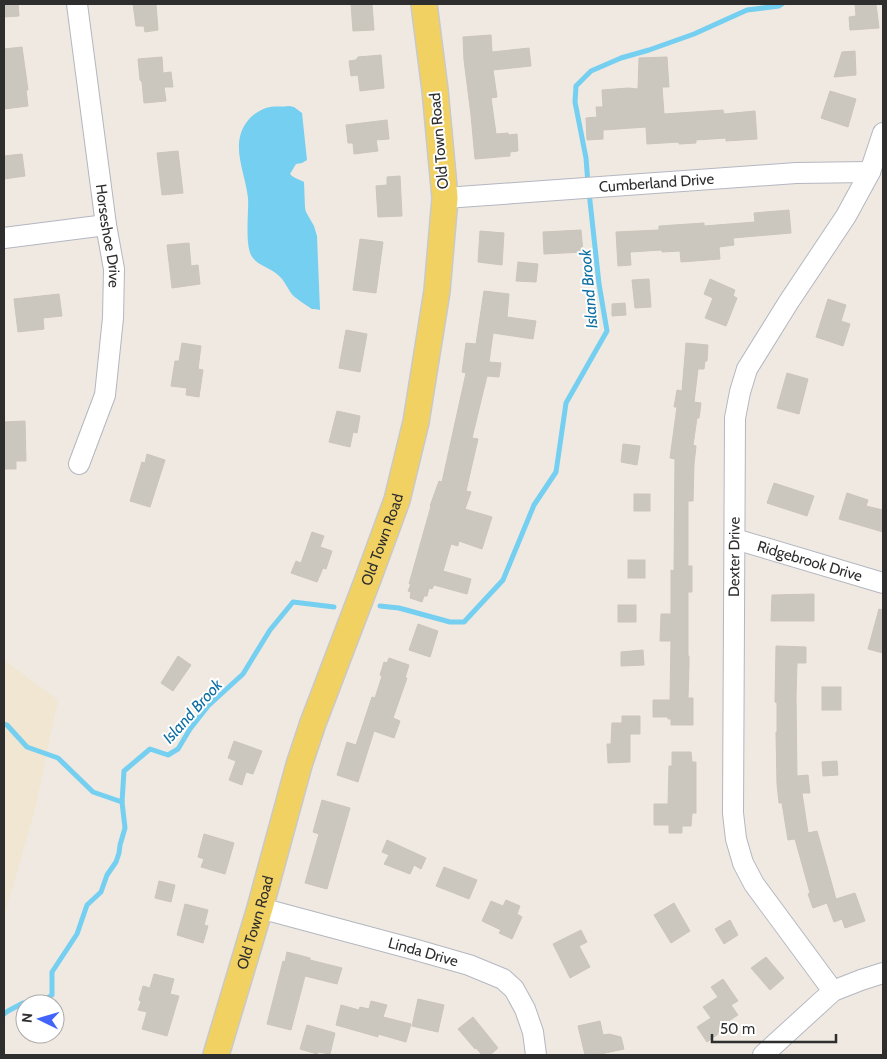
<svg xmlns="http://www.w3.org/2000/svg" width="887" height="1059" font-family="Cabin,sans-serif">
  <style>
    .education { fill: #f0e6d1 }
    .water { fill: #75cff0 }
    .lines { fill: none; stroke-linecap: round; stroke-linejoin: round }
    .stream { stroke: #75cff0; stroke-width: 5 }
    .building { fill: #cbc7bf; stroke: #cbc5ba }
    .minor-casing { stroke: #b4b7c1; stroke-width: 22 }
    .major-casing { stroke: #c9c9c9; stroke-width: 28 }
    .minor { stroke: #fff; stroke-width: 20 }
    .major { stroke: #f2d163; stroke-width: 25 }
    .labels { text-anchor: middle; stroke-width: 4; stroke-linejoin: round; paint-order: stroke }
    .street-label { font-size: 15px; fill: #2e2e2e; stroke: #fff }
    .water-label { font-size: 16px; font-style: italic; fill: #0d6fa3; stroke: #fff }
  </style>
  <rect width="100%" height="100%" fill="#efe9e1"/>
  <!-- education -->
  <polygon class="education" points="4,660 58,700 35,809 4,917"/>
  <!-- water -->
  <path class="water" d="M289,106L294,107L302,113L307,160L302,163L296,164L290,174C295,179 299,179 304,182L305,208L306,212L314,226L317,236L320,310C317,309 315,309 312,309C309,307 293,297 291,293C287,287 284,280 278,275C271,268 259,266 253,258C244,248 249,212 248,198C245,170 228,142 250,118C255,113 263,108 270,107C276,106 283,107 289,106Z"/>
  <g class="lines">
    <!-- stream -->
    <g class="stream">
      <polyline points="588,184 586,158 575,102 576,86 591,71 621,58 649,50 694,34 747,10 779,6 782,4"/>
      <polyline points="380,606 399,608 450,622 464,622 503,580 534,505 556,472 566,403 607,331 599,284 589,192"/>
      <polyline points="4,724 7,725 27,747 58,758 93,792 122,802"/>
      <polyline points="4,1014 8,1011 23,1003 40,1003 52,995 52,972 77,934 87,905 101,892 107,875 116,862 119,853 120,845 125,828 122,802 124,771 150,749 168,755 178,749 190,729 208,706 243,674 270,630 293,602 334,607"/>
    </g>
  </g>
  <!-- building -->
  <g class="building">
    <polygon points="4,4 18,4 19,16 4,17"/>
    <polygon points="133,4 156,4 158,30 145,32 144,26 136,26"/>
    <polygon points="351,4 372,4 374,30 353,31"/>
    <polygon points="855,4 876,4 879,28 850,30 849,17 856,16"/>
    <polygon points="491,35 492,52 529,48 531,66 493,70 497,97 491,98 496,134 508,133 509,135 517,134 518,151 510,152 510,156 475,159 471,115 464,60 463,37"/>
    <polygon points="22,47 28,90 26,90 28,106 4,109 4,49"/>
    <polygon points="855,51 856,75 834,77 842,52"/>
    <polygon points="381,55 384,88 360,91 358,75 351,76 349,61 356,60 358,57"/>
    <polygon points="162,57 163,73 171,72 173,87 164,87 166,101 144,103 142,82 140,80 138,59"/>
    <polygon points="667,57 669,87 662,87 664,114 723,110 724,114 755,111 757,139 726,141 726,138 696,140 696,143 679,144 679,142 647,144 646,127 603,130 603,139 587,140 586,118 597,117 596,107 603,107 602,90 628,88 638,89 639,58"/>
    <polygon points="830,91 856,99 848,127 821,118"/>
    <polygon points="387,120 389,139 376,140 378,151 354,154 353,143 348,143 346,125"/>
    <polygon points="178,151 183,193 162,195 157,153"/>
    <polygon points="22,154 25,176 4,179 4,156"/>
    <polygon points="400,176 402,216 378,217 376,186 387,185 387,177"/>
    <polygon points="789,210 791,233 733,238 734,245 719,247 720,259 681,262 680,251 662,252 662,250 630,252 631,265 618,266 616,232 659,230 659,226 704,223 704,226 755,222 754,213"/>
    <polygon points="581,230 583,252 544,254 543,232"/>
    <polygon points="480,231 504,233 502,265 478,262"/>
    <polygon points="360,239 383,242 376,293 353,290"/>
    <polygon points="189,243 191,266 198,265 200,284 172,288 167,245"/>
    <polygon points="518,262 538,264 536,282 516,281"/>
    <polygon points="649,279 651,307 635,308 632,280"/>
    <polygon points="710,279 735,290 733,296 737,298 726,326 705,318 713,298 704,294"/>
    <polygon points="484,291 509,294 507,317 536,321 533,339 493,333 489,362 501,363 499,377 487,376 472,438 478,439 466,491 471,492 465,509 492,517 482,549 459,541 458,546 451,544 443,571 471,579 467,594 434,585 432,589 429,588 427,596 424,596 422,602 410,598 411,592 408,591 411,584 409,584 431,506 430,506 439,481 442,482 466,373 462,372 466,343 476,344"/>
    <polygon points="59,294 62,316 43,318 44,329 18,332 14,299"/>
    <polygon points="828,299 846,305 841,321 850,324 843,346 816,337"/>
    <polygon points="625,303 626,315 612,316 612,304"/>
    <polygon points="346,330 367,334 360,372 339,368"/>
    <polygon points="182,343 201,346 198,369 203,370 199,397 186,395 187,388 171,386 175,361 179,361"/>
    <polygon points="686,343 708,345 707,361 705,361 704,369 698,369 694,402 701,403 699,418 697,418 693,445 696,446 694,464 693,501 688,501 688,566 692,566 692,592 688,592 688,656 689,656 689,665 688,698 693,698 693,725 671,725 671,719 668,719 668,717 653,717 653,700 670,700 671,641 660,641 661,614 671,614 671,570 674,571 675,459 670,458 677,407 674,407 677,390 682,391"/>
    <polygon points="787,373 808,379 799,414 777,408"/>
    <polygon points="337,411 360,416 357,433 353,432 350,447 329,442"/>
    <polygon points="25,421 26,461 16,461 16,469 4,469 4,422"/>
    <polygon points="623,444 640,446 637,465 621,462"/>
    <polygon points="147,454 165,460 150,507 130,501 142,462 145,463"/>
    <polygon points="774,483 814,496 807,516 767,503"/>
    <polygon points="847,493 868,500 866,506 883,510 883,532 839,519"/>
    <rect x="634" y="494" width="16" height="17"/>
    <polygon points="312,532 324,536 320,547 332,551 326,569 323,568 317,582 291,573 296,561 301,563"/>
    <rect x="628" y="560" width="17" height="18"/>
    <polygon points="814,594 814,621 771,621 772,595"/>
    <rect x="618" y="605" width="18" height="17"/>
    <polygon points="879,609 883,610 883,653 868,649"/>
    <polygon points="418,624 438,631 430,657 409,650"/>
    <polygon points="776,646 806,647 806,663 797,663 796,696 797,776 808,775 810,793 802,793 808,833 817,831 836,899 855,893 865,921 845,928 842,919 834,922 827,903 813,908 808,894 810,893 795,839 788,840 782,803 779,803 777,784 776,732 777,732 777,703 775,702"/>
    <polygon points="643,650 644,665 621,666 621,652"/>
    <polygon points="178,656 191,665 173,691 161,683"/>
    <polygon points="389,658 409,665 405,678 407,678 393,718 400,721 394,738 374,731 358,782 337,775 347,742 356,745 372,697 375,698 382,676 380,675 384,662 387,663"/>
    <rect x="822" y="687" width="19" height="23"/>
    <polygon points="622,716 640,716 640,734 630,734 630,762 608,763 607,744 611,744 612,723 622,723"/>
    <polygon points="234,741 262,751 253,774 246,772 242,785 229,780 236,761 228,758"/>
    <polygon points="672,752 691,752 692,762 696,762 696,813 692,813 691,826 682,826 682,833 669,833 669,825 654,825 654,804 668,804 669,766 672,766"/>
    <polygon points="837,761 838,775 823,776 822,762"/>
    <polygon points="322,800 350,808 327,889 305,883 319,834 313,832"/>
    <polygon points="204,834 234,843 225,874 201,867 204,859 198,857"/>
    <polygon points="387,840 426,858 421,869 414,865 410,874 384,864 389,855 382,852"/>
    <polygon points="444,867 477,880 469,899 436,886"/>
    <polygon points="159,881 175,885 171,902 155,898"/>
    <polygon points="506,900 520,906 517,914 522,917 512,939 499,933 501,930 482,921 491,901 503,906"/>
    <polygon points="674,903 690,931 671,943 654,915"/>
    <polygon points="185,904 208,910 204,925 208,926 203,943 177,935"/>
    <polygon points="730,920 738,935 724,944 715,929"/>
    <polygon points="581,930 587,942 579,946 590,967 570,978 553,944"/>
    <polygon points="287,952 310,958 310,960 342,968 337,984 305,976 291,1030 267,1024 283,961 285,962"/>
    <polygon points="766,957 784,978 770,990 751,968"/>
    <polygon points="154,974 174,979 170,994 179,996 167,1036 142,1029 147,1012 138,1010 141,1002 139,1000 143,986 150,988"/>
    <polygon points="723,979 738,1001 731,1005 738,1015 718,1028 721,1032 707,1042 697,1027 711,1018 703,1007 718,997 711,987"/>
    <polygon points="418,999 444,1005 438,1032 412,1026"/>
    <polygon points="371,1001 387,1005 383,1017 411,1024 406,1042 378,1034 378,1037 336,1025 341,1005 359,1010 360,1007 369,1009"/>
    <polygon points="473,1017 498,1048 490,1055 482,1055 476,1048 475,1049 458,1029"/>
    <polygon points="600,1021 603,1035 609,1034 621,1037 624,1049 596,1055 585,1055 578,1026"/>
    <polygon points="307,1025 335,1033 330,1054 318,1052 317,1054 300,1049"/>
  </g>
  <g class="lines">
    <!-- minor casing -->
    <g class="minor-casing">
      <g id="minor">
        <path id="s1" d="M77,4L106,225L114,269L113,318L105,395L79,464"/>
        <path id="s2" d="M445,198L796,173L870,172"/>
        <polyline points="4,238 106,225"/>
        <path id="s3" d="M735,539L883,583"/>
        <path id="s4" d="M260,908L413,949L469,965L503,979L514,989L525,1009L533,1032L536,1055"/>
        <path id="s5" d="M833,991L754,884L743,863L736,839L733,813L735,418L740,392L747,369L788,303L846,216L870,172L883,133"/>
        <polyline points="763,1055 833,991 861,980 883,973"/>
      </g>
    </g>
    <!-- major casing -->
    <g class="major-casing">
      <g id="major">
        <path id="s6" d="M216,1055L260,908L299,765L313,723L368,579L397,500L416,422L437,291L445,198L435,90L424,4"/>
      </g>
    </g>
    <!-- minor -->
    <use href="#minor" class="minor"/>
    <!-- major -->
    <use href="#major" class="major"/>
  </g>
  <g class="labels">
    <!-- street labels -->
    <g class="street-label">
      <text transform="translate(439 141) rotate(-95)" y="5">Old Town Road</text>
      <text dy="5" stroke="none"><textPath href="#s2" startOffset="212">Cumberland Drive</textPath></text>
      <text dy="5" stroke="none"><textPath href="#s1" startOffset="234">Horseshoe Drive</textPath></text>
      <text dy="5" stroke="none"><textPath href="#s6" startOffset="542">Old Town Road</textPath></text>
      <text dy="5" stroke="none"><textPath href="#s5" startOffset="464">Dexter Drive</textPath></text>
      <text dy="5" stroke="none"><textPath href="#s3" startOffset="78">Ridgebrook Drive</textPath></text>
      <text dy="5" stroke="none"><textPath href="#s6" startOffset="138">Old Town Road</textPath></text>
      <text dy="5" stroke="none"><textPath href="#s4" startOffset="169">Linda Drive</textPath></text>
    </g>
    <!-- water labels -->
    <g class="water-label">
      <text transform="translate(588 289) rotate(-95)" y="6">Island Brook</text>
      <text transform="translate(192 711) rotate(-48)" y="6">Island Brook</text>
    </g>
  </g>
  <!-- border -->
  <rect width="887" height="1059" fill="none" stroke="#2e2e2e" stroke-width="10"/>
  <!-- north arrow -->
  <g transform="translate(40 1019) rotate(275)"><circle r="24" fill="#ffffff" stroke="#ababab"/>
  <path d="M0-4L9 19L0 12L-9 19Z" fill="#4264fb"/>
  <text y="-8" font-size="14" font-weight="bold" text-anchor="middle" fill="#2e2e2e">N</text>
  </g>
  <!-- scale -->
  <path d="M712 1034v8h124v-8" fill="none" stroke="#2e2e2e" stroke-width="2.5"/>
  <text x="720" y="1034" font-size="15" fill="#2e2e2e" stroke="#ffffff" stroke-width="4" paint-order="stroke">50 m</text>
</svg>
